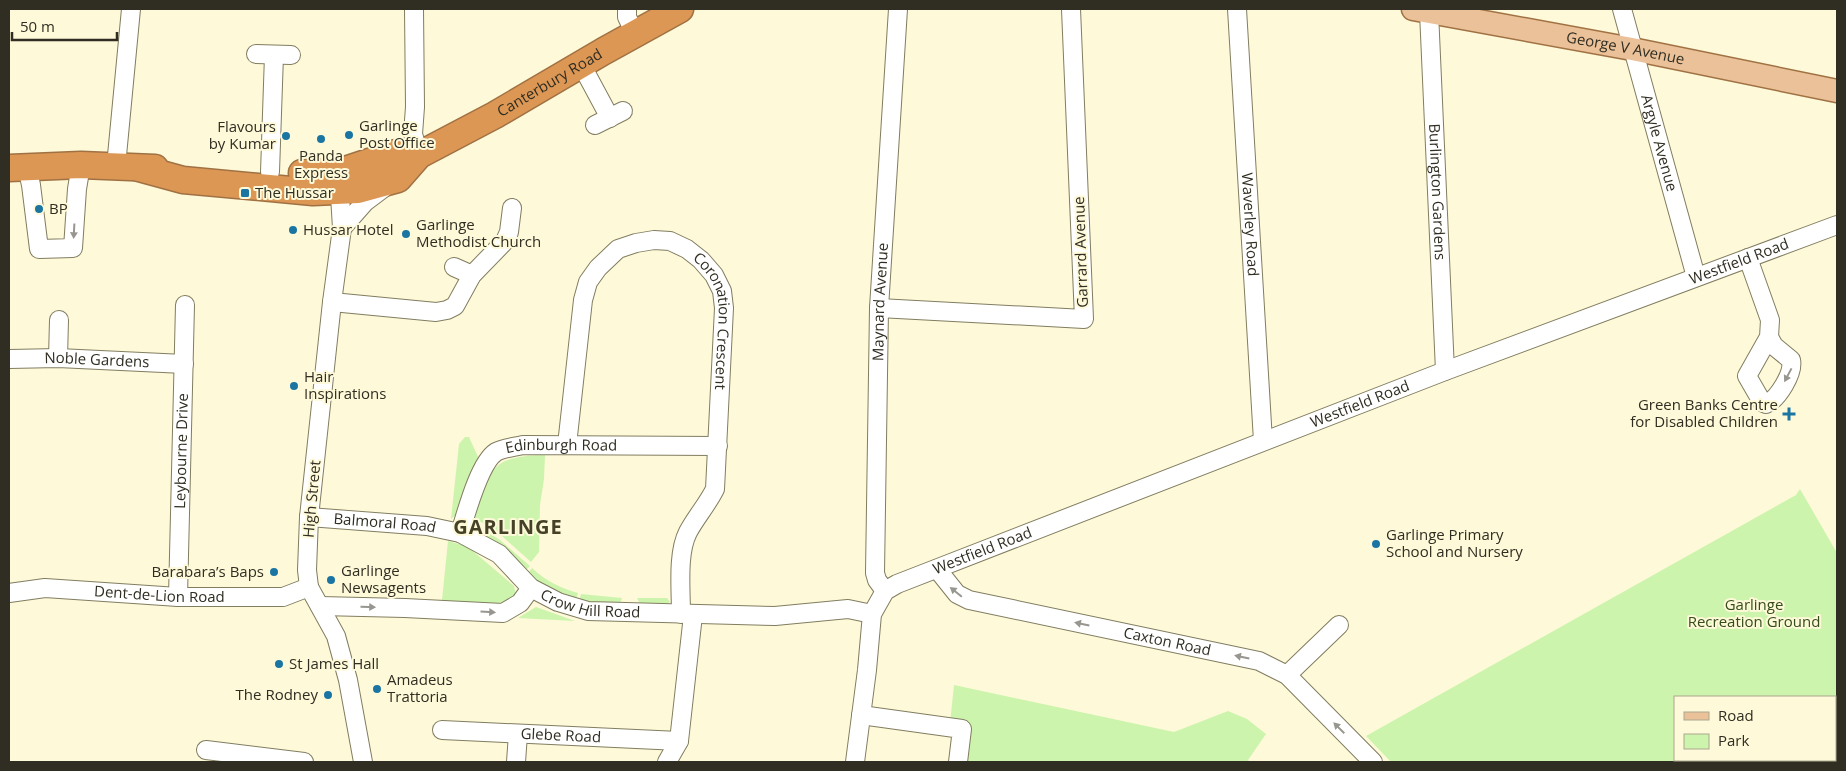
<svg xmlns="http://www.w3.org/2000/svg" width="1846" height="771" font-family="'Open Sans',sans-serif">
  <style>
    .green { fill: #cdf4ac; fill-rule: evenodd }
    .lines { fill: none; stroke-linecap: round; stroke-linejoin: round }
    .minor-casing { stroke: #817d60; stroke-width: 20 }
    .major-casing { stroke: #a07243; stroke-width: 25 }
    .highway-casing { stroke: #a07243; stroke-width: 29 }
    .minor { stroke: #fff; stroke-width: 18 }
    .major { stroke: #ebc199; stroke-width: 22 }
    .highway { stroke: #dd9755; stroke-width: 26 }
    .oneway { fill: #989690 }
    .poi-dot { fill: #1a75a3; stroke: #fef9d9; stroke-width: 2 }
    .labels { text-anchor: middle; stroke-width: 4; stroke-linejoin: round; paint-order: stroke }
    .street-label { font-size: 15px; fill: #302e22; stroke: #fef9d9 }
    .poi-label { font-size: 15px; fill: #302e22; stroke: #fef9d9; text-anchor: start }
    .park-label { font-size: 15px; fill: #344d19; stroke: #fef9d9 }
    .district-label { font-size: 20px; font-weight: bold; letter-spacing: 1px; fill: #454126; stroke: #fef9d9 }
  </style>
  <rect width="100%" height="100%" fill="#fef9d9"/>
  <!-- green -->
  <g class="green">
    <polygon points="465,437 469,437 479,459 458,513 451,519 459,444"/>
    <path d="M545,455L544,479L540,505L539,552L531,562L493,528L473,518C490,470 489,456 545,455Z"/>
    <path d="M1800,489L1837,553V762H1391L1366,736L1796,495ZM1675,697H1835V760H1675Z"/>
    <polygon points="475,524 500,540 530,566 524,572 489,538 473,531 472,528"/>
    <path d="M448,541L466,546L474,552L514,586L516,595C503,610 460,602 442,600Z"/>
    <path d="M532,568C546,581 560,588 578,593L576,600L543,586L527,574Z"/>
    <polygon points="581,594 622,598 620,604 579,601"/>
    <polygon points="637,598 667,598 670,602 665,605 640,604"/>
    <polygon points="536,607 575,621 518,618"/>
    <polygon points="954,685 1174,732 1228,711 1247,719 1266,734 1248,760 1250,762 965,762 970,728 950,723"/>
  </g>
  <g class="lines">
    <!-- minor casing -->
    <g class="minor-casing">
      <g id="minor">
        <polyline points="414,9 415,107 413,134 419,155"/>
        <polyline points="627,9 627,17 635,34"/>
        <path id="s1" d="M1237,9L1263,441"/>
        <path id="s2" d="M1622,9L1696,277"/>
        <path id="s3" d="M1429,12L1445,371"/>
        <polyline points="256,54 291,55"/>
        <polyline points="581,64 610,118"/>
        <polyline points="595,125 623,111"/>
        <polyline points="116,166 131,9"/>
        <polyline points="27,167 31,185 39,249 73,248 77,189 81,165"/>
        <polyline points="270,172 274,55"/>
        <polyline points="339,180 342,228 332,302 309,517 307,570 309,587 336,636 348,680 363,762"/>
        <polyline points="342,228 365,202 385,187"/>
        <path d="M1748,258L1770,320L1769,337L1747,376L1762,402L1766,404C1778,399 1794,373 1791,360L1774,346L1769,337"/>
        <polyline points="454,267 472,275"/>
        <polyline points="332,302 436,312 447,310 455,306 472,275 505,241 509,232 512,208"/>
        <polyline points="879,308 1084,319 1071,9"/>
        <polyline points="58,358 59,320"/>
        <path id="s4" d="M9,359L58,358L184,364"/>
        <path id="s5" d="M567,445L583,300L588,282L598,268L618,249L636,243L654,240L670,241L687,249L701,260L714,275L722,291L724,308L715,489C707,505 696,517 688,532C677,553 681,590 681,614"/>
        <path id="s6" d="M309,517L427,526L460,533L499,554L531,588L558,602L588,611L775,616L848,609L872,614"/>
        <path id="s7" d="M460,533C466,514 479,463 496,452C503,448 515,447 523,445L718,446"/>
        <path id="s8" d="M937,569L957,594L969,600L1259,661L1287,675L1373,762"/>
        <path id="s9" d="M885,591L877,580L875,573L879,308L898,9"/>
        <path id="s10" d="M9,593L45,588L178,597H283L309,587"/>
        <path id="s11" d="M178,597L185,305"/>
        <polyline points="320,606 405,608 503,613 520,603 531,588"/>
        <polyline points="1287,675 1339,625"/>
        <polyline points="861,715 962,729 958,762"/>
        <path id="s12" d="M442,730L679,741"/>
        <polyline points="206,750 304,762"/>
        <polyline points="516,762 518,734"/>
        <polyline points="667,762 679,741 693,615"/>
        <path id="s13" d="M855,762L867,670L872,614L885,591L897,584L1445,371L1837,225"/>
      </g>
    </g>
    <!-- major casing -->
    <g class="major-casing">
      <g id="major">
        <path id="s14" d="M1413,9L1632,49L1837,91"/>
      </g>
    </g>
    <!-- highway casing -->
    <g class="highway-casing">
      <g id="highway">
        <polyline points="9,168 81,165 155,168"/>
        <path id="s15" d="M139,168L183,180L313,192L358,190L398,179L419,155L495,115L604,51L680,9"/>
        <polyline points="302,173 339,172 396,153 419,155"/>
      </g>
    </g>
    <!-- minor -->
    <use href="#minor" class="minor"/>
    <!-- major -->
    <use href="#major" class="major"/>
    <!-- highway -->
    <use href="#highway" class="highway"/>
  </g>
  <!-- one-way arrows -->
  <defs><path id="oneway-solid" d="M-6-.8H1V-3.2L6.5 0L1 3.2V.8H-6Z" transform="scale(1.25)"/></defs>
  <g class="oneway">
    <use href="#oneway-solid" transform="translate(74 231) rotate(93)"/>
    <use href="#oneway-solid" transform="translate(1788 375) rotate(118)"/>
    <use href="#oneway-solid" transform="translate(956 592) rotate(-141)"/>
    <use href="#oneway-solid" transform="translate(368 607) rotate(1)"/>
    <use href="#oneway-solid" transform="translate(488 612) rotate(3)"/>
    <use href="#oneway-solid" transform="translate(1082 624) rotate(-168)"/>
    <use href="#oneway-solid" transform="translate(1242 657) rotate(-168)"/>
    <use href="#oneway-solid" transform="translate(1339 728) rotate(-135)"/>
  </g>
  <!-- markers -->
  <g class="poi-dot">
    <circle cx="349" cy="135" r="5"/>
    <circle cx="286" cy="136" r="5"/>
    <circle cx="321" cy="139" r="5"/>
    <rect x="240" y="188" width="10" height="10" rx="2.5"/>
    <circle cx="39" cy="209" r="5"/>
    <circle cx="293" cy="230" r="5"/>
    <circle cx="406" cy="234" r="5"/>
    <circle cx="294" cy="386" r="5"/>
    <path d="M1786.5 406.5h5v5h5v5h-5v5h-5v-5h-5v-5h5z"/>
    <circle cx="1376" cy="544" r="5"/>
    <circle cx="274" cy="572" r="5"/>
    <circle cx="331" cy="580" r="5"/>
    <circle cx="279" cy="664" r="5"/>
    <circle cx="377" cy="689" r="5"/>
    <circle cx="328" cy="695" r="5"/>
  </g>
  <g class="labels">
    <!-- street labels -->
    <g class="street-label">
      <text dy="5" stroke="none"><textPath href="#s14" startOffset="216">George V Avenue</textPath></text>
      <text dy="5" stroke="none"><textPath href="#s15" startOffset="444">Canterbury Road</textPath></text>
      <text dy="5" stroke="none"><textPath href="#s2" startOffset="139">Argyle Avenue</textPath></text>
      <text dy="5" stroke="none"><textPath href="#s3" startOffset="180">Burlington Gardens</textPath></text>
      <text dy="5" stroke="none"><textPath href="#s1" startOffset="216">Waverley Road</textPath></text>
      <text transform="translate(1081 252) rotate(-92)" y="5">Garrard Avenue</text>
      <text dy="5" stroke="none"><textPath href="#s13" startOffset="1091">Westfield Road</textPath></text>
      <text dy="5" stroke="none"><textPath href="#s9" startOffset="292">Maynard Avenue</textPath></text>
      <text dy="5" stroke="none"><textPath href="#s5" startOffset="364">Coronation Crescent</textPath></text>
      <text dy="5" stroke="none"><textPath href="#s4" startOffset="88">Noble Gardens</textPath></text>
      <text dy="5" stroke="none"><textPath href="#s13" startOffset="686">Westfield Road</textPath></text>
      <text dy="5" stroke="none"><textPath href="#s7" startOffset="156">Edinburgh Road</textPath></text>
      <text dy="5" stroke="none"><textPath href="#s11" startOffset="146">Leybourne Drive</textPath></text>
      <text transform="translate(312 499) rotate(-85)" y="5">High Street</text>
      <text dy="5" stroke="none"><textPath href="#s6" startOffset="76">Balmoral Road</textPath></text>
      <text dy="5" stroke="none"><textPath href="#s13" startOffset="281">Westfield Road</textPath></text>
      <text dy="5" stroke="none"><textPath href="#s10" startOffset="151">Dent-de-Lion Road</textPath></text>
      <text dy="5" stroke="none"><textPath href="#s6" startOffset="306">Crow Hill Road</textPath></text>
      <text dy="5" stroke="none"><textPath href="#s8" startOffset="248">Caxton Road</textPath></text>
      <text dy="5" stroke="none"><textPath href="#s12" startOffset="119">Glebe Road</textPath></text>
    </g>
    <!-- poi labels -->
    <g class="poi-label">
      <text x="359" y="131">Garlinge<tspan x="359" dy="17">Post Office</tspan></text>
      <text x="276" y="132" text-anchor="end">Flavours<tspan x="276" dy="17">by Kumar</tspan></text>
      <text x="321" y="161" text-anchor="middle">Panda<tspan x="321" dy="17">Express</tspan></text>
      <text x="255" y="198">The Hussar</text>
      <text x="49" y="214">BP</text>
      <text x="416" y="230">Garlinge<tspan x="416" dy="17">Methodist Church</tspan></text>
      <text x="303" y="235">Hussar Hotel</text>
      <text x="304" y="382">Hair<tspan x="304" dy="17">Inspirations</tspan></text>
      <text x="1778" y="410" text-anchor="end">Green Banks Centre<tspan x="1778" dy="17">for Disabled Children</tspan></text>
      <text x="1386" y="540">Garlinge Primary<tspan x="1386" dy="17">School and Nursery</tspan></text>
      <text x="341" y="576">Garlinge<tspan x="341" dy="17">Newsagents</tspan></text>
      <text x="264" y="577" text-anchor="end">Barabara’s Baps</text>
      <text x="289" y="669">St James Hall</text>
      <text x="387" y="685">Amadeus<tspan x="387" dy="17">Trattoria</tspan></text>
      <text x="318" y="700" text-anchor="end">The Rodney</text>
    </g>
    <!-- park labels -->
    <g class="park-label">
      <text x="1754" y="610">Garlinge<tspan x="1754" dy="17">Recreation Ground</tspan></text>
    </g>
    <!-- district labels -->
    <g class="district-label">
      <text x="508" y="534">GARLINGE</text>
    </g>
  </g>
  <!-- border -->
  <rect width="1846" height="771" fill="none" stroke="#302e22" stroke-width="20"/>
  <!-- legend -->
  <rect x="1674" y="696" width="162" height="65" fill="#fef9d9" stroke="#aca890"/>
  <rect x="1684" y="712" width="25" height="8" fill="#ebc199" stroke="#aca890"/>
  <text x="1718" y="721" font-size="15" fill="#302e22">Road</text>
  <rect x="1684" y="734" width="25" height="15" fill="#cdf4ac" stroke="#aca890"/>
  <text x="1718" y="746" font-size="15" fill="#302e22">Park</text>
  <!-- scale -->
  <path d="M12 32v8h105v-8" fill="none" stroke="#302e22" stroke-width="2.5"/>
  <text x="20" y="32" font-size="15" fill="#302e22" stroke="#fef9d9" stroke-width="4" paint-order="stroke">50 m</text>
</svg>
